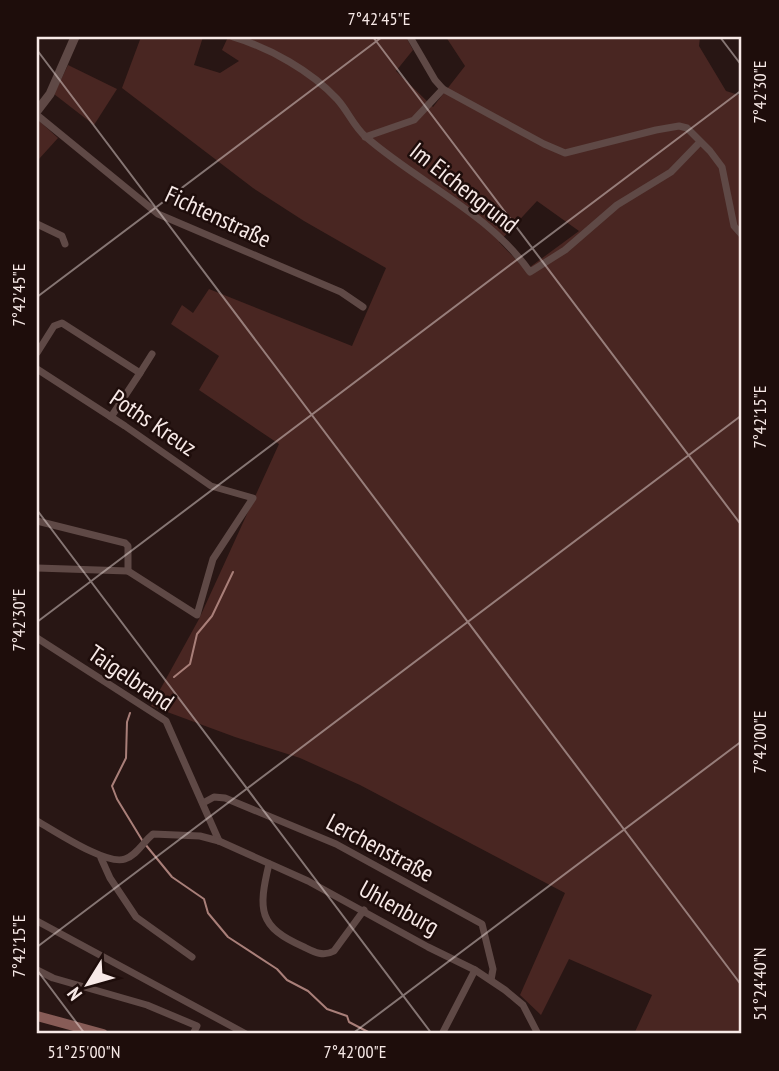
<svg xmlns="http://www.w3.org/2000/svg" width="779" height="1071" font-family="'PT Sans Narrow',sans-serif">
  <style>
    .green { fill: #492622; fill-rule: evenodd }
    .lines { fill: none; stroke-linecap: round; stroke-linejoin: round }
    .stream { stroke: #a97f79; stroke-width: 2 }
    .minor { stroke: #5f4946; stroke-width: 7 }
    .tertiary { stroke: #5f4946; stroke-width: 9 }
    .secondary { stroke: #875c57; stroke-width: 10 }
    .ticks { fill: none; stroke: #f7e9e7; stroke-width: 2; stroke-opacity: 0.45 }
    .labels { text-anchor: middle; stroke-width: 5; stroke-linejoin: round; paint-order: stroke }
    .street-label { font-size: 24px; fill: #f7e9e7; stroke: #1e0d0b }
    .neatline { fill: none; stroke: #f7e9e7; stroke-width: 2.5 }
    .ticks-label { font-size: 18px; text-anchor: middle; fill: #f7e9e7 }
  </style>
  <rect width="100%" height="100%" fill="#281614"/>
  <!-- green -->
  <g class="green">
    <path d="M141,37H203L194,65L220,73L239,61L222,50L228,37H406L413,50L396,71L433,107L465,66L446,37H700L699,46L726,91L742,96V232L733,227L742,239V1034H663L650,1032L649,1034H634L652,995L569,959L541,1015L520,995L565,893L360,785L300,758L235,737L151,706L199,619L279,444L199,390L219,356L171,324L182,305L193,313L209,289L352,346L386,268L304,221L253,188L122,88ZM537,201L579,231L526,270L499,242Z"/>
    <polygon points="68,65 117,89 94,125 54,94"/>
    <polygon points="37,119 58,138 39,159 37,157"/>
  </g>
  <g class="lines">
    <!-- stream -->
    <g class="stream">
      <polyline points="174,677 190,664 197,634 212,616 233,572"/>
      <polyline points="130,713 127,722 126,758 112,786 117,799 142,840"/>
      <polyline points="145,844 172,877 204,899 208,913 228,937 277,969 287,980 308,991 327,1009 347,1016 349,1022 372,1034"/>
    </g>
    <!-- minor -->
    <g class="minor">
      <path d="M233,37C270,48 311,71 337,99C348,111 354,127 366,137C420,184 488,212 530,272L565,250L617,205L671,172L700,142"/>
      <polyline points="410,37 435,80 443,89 544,144 565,153 656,130 679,126 687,128 710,151 722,167 734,226 742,235"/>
      <polyline points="37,115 158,214 341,292 363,307"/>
      <polyline points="365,137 414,120 443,89"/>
      <polyline points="37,224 62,236 65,244"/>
      <polyline points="37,353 54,326 62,323 140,373 111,417"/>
      <polyline points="37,369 125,426 211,486 253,498 213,559 197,615 128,571 37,568"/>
      <polyline points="140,373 152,354"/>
      <polyline points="37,521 125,543 128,546 128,571"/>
      <polyline points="37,638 166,721 219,841"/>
      <polyline points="203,803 214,797 225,798 336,844 482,924 493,969 491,980"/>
      <path d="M37,821C55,831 107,866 125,859C137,855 143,842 153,834L200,836L219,841L308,881L428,947L475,970L505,990L523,1005L538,1034"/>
      <polyline points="101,858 110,878 136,917 192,957"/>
      <path d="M269,864C258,910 258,927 304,947C314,952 323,957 334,951L364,910"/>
      <polyline points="37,921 246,1034"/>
      <polyline points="37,970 53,978 147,1005 197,1026 193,1034"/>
      <polyline points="442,1034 475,970"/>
    </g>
    <!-- tertiary -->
    <polyline class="tertiary" points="37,111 50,94 75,37"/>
    <!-- secondary -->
    <polyline class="secondary" points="37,1016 103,1034"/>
  </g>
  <!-- ticks -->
  <path class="ticks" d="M373,37L742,526M720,37L742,66M37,50L742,986M37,297L382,37M37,510L432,1034M37,622L742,90M37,947L742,415M37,970L85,1034M352,1034L742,741"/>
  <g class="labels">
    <!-- street labels -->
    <g class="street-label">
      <text transform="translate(464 188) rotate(38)" y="8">Im Eichengrund</text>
      <text transform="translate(218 217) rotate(25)" y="8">Fichtenstraße</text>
      <text transform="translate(153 423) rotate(34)" y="8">Poths Kreuz</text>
      <text transform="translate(131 678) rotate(34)" y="8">Taigelbrand</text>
      <text transform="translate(380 848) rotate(28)" y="8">Lerchenstraße</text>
      <text transform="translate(399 908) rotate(29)" y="8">Uhlenburg</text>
    </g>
  </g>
  <!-- border -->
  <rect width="779" height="1071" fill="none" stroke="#1e0d0b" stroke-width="77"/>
  <!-- north arrow -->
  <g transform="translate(88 984) rotate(233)" stroke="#1e0d0b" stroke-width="5" paint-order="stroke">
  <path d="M0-5L12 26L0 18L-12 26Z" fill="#f7e9e7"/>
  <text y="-10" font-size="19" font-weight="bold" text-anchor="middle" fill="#f7e9e7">N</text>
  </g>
  <rect x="38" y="38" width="702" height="994" class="neatline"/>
  <g class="ticks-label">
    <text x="379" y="25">7°42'45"E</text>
    <text transform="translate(760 92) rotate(-90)" y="6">7°42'30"E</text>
    <text transform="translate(19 295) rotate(-90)" y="6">7°42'45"E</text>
    <text transform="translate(760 417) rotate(-90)" y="6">7°42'15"E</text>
    <text transform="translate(19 620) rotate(-90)" y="6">7°42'30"E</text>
    <text transform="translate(760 742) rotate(-90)" y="6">7°42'00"E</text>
    <text transform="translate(19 946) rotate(-90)" y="6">7°42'15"E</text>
    <text transform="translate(760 984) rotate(-90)" y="6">51°24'40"N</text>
    <text x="84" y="1058">51°25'00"N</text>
    <text x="355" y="1058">7°42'00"E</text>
  </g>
</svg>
